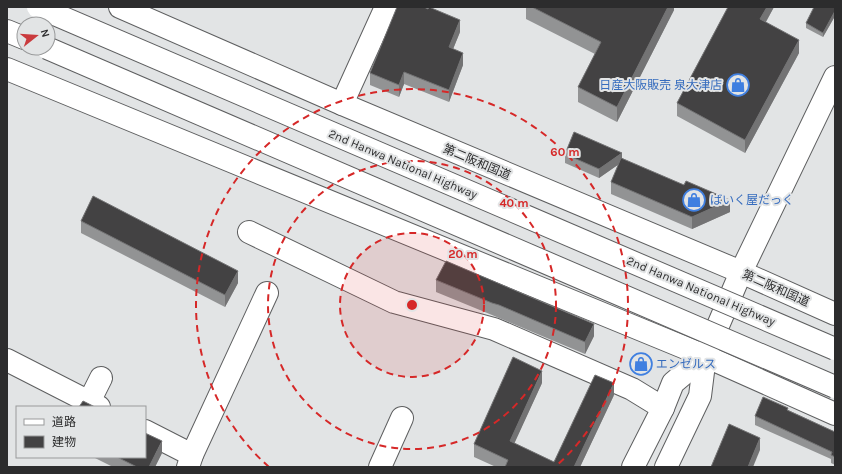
<svg xmlns="http://www.w3.org/2000/svg" width="842" height="474" font-family="Karla,'Noto Sans JP',sans-serif">
  <style>
    .lines { fill: none; stroke-linecap: round; stroke-linejoin: round }
    .minor-casing { stroke: #5e5f60; stroke-width: 24 }
    .primary-casing { stroke: #5e5f60; stroke-width: 24 }
    .trunk-casing { stroke: #5e5f60; stroke-width: 24 }
    .minor { stroke: #fff; stroke-width: 22 }
    .primary { stroke: #fff; stroke-width: 22 }
    .trunk { stroke: #fff; stroke-width: 22 }
    .trunk-bridge-casing { stroke: #5e5f60; stroke-width: 24; stroke-linecap: butt }
    .trunk-bridge { stroke: #fff; stroke-width: 22 }
    .wall { fill: #929394 }
    .shaded-wall { fill: #737374 }
    .building { fill: #434243; stroke: #737374 }
    .ring { fill: none; stroke: #d62828; stroke-width: 2; stroke-dasharray: 7 5 }
    .labels { text-anchor: middle; stroke-width: 4; stroke-linejoin: round; paint-order: stroke }
    .shop-label { font-size: 12px; fill: #366cbe; stroke: #e2e4e5; text-anchor: start }
    .street-label { font-size: 12px; fill: #2c2c2d; stroke: #e2e4e5 }
    .centre { fill: #d62828; stroke: #e2e4e5; stroke-width: 2 }
    .ring-label { font-size: 12px; text-anchor: middle; font-weight: bold; fill: #d62828; stroke: #e2e4e5; stroke-width: 4; stroke-linejoin: round; paint-order: stroke }
  </style>
  <rect width="100%" height="100%" fill="#e2e4e5"/>
  <g class="lines">
    <!-- minor casing -->
    <g class="minor-casing">
      <g id="minor">
        <polyline points="342,104 386,7"/>
        <polyline points="249,232 394,302 494,329 632,389 663,408"/>
        <polyline points="7,360 99,407"/>
        <polyline points="89,402 101,378"/>
        <polyline points="145,431 192,455"/>
        <polyline points="188,467 192,455 267,293"/>
        <polyline points="380,467 402,418"/>
      </g>
    </g>
    <!-- primary casing -->
    <g class="primary-casing">
      <polyline id="primary" points="741,272 835,77"/>
    </g>
    <!-- trunk casing -->
    <g class="trunk-casing">
      <g id="trunk">
        <polyline points="120,7 342,104 741,272 835,314"/>
        <polyline points="7,31 24,38"/>
        <polyline points="7,69 705,356 835,414"/>
        <polyline points="633,467 663,408 673,383 705,356"/>
        <polyline points="666,467 700,396 705,356 741,272"/>
      </g>
    </g>
    <!-- minor -->
    <use href="#minor" class="minor"/>
    <!-- primary -->
    <use href="#primary" class="primary"/>
    <!-- trunk -->
    <use href="#trunk" class="trunk"/>
    <!-- trunk-bridge casing -->
    <g class="trunk-bridge-casing">
      <g id="trunk-bridge">
        <polyline points="38,7 835,349"/>
        <polyline points="47,48 835,387"/>
      </g>
    </g>
    <!-- trunk-bridge -->
    <use href="#trunk-bridge" class="trunk-bridge"/>
  </g>
  <!-- wall -->
  <g class="wall">
    <polygon points="526,7 674,7 674,10 617,122 578,102 578,87 595,54 526,19"/>
    <polygon points="728,7 774,7 766,22 799,53 745,153 677,116 677,103"/>
    <polygon points="835,7 835,16 823,37 806,28 806,23"/>
    <polygon points="460,32 453,49 463,65 449,102 404,84 399,97 370,85 370,73"/>
    <polygon points="565,154 622,158 730,212 692,229 611,194 611,182 619,164 599,178 565,163"/>
    <polygon points="81,221 238,283 225,307 81,233"/>
    <polygon points="436,280 594,336 585,354 499,318 492,315 436,292"/>
    <polygon points="542,383 514,443 554,462 614,395 580,467 496,467 474,457 474,444"/>
    <polygon points="788,410 835,432 835,465 831,463 831,459 755,425 755,416"/>
    <polygon points="162,453 155,467 113,467 93,457 145,457"/>
  </g>
  <!-- shaded-wall -->
  <g class="shaded-wall">
    <polygon points="668,7 674,7 674,10 617,122 617,107"/>
    <polygon points="767,7 774,7 760,32 760,19"/>
    <polygon points="835,11 835,16 823,37 823,33"/>
    <polygon points="460,20 460,32 449,59 449,47"/>
    <polygon points="799,40 799,53 745,153 745,140"/>
    <polygon points="463,53 463,65 449,102 449,90"/>
    <polygon points="404,72 404,84 399,97 399,85"/>
    <polygon points="622,153 622,162 599,178 599,169"/>
    <polygon points="730,200 730,212 692,229 692,217"/>
    <polygon points="238,271 238,283 225,307 225,295"/>
    <polygon points="594,324 594,336 585,354 585,342"/>
    <polygon points="542,371 542,383 510,453 510,441"/>
    <polygon points="614,383 614,395 580,467 574,467"/>
    <polygon points="760,438 760,450 753,467 748,467"/>
    <polygon points="162,441 162,453 155,467 149,467"/>
  </g>
  <!-- building -->
  <g class="building">
    <polygon points="397,7 424,7 428,9 429,7 460,20 449,47 463,53 449,90 404,72 399,85 370,73"/>
    <polygon points="532,7 668,7 617,107 578,87 601,42"/>
    <polygon points="728,7 767,7 760,19 799,40 745,140 677,103"/>
    <polygon points="814,7 835,7 835,11 823,33 806,23"/>
    <polygon points="574,132 622,153 599,169 565,154"/>
    <polygon points="621,158 684,185 686,181 730,200 692,217 611,182"/>
    <polygon points="93,196 238,271 225,295 81,221"/>
    <polygon points="446,261 594,324 585,342 499,305 492,303 436,280"/>
    <polygon points="513,357 542,371 510,441 554,462 595,375 614,383 574,467 505,467 508,460 474,444"/>
    <polygon points="763,397 788,408 787,410 835,432 835,457 831,455 832,452 755,416"/>
    <polygon points="83,401 95,407 79,407"/>
    <polygon points="729,424 760,438 748,467 711,467"/>
    <polygon points="145,433 162,441 149,467 137,467 117,457 145,457"/>
  </g>
  <!-- distance rings -->
  <circle cx="412" cy="305" r="72" fill="#d62828" fill-opacity=".12"/>
  <g class="ring">
    <circle cx="412" cy="305" r="72"/>
    <circle cx="412" cy="305" r="144"/>
    <path d="M269 467A216 216 0 1 1 555 467"/>
  </g>
  <!-- icons -->
  <defs>
    <g id="shop-ring" transform="scale(1.15)"><circle r="9.5" fill="#e2e4e5" stroke="#3f7fe0" stroke-width="1.5"/><path d="M-5-2.5h2.3a2.7 3.5 0 0 1 5.4 0H5L5.5 6h-11ZM-1.5-2.5h3a1.5 2.3 0 0 0-3 0Z" fill="#3f7fe0"/></g>
  </defs>
  <g fill-rule="evenodd">
    <use href="#shop-ring" x="738" y="85"/>
    <use href="#shop-ring" x="694" y="200"/>
    <use href="#shop-ring" x="641" y="364"/>
  </g>
  <g class="labels">
    <!-- shop labels -->
    <g class="shop-label">
      <text x="722" y="89" text-anchor="end">日産大阪販売 泉大津店</text>
      <text x="710" y="204">ばいく屋だっく</text>
      <text x="656" y="368">エンゼルス</text>
    </g>
    <!-- street labels -->
    <g class="street-label">
      <text transform="translate(477 162) rotate(23)" y="4">第二阪和国道</text>
      <text transform="translate(403 164) rotate(23)" y="4">2nd Hanwa National Highway</text>
      <text transform="translate(776 288) rotate(24)" y="4">第二阪和国道</text>
      <text transform="translate(701 291) rotate(23)" y="4">2nd Hanwa National Highway</text>
    </g>
  </g>
  <circle cx="412" cy="305" r="6" class="centre"/>
  <g class="ring-label">
    <text x="565" y="156">60 m</text>
    <text x="514" y="207">40 m</text>
    <text x="463" y="258">20 m</text>
  </g>
  <!-- border -->
  <rect width="842" height="474" fill="none" stroke="#2c2c2d" stroke-width="16"/>
  <!-- legend -->
  <rect x="16" y="406" width="130" height="52" fill="#e2e4e5" stroke="#999a9b"/>
  <rect x="24" y="419" width="20" height="6" fill="#ffffff" stroke="#999a9b"/>
  <text x="52" y="426" font-size="12" fill="#2c2c2d">道路</text>
  <rect x="24" y="436" width="20" height="12" fill="#434243" stroke="#999a9b"/>
  <text x="52" y="446" font-size="12" fill="#2c2c2d">建物</text>
  <!-- north arrow -->
  <g transform="translate(36 36) rotate(73)"><circle r="19" fill="#e2e4e5" stroke="#999a9b"/>
  <path d="M0-3L7 15L0 10L-7 15Z" fill="#ca3b3e"/>
  <text y="-6" font-size="11" font-weight="bold" text-anchor="middle" fill="#2c2c2d">N</text>
  </g>
</svg>
